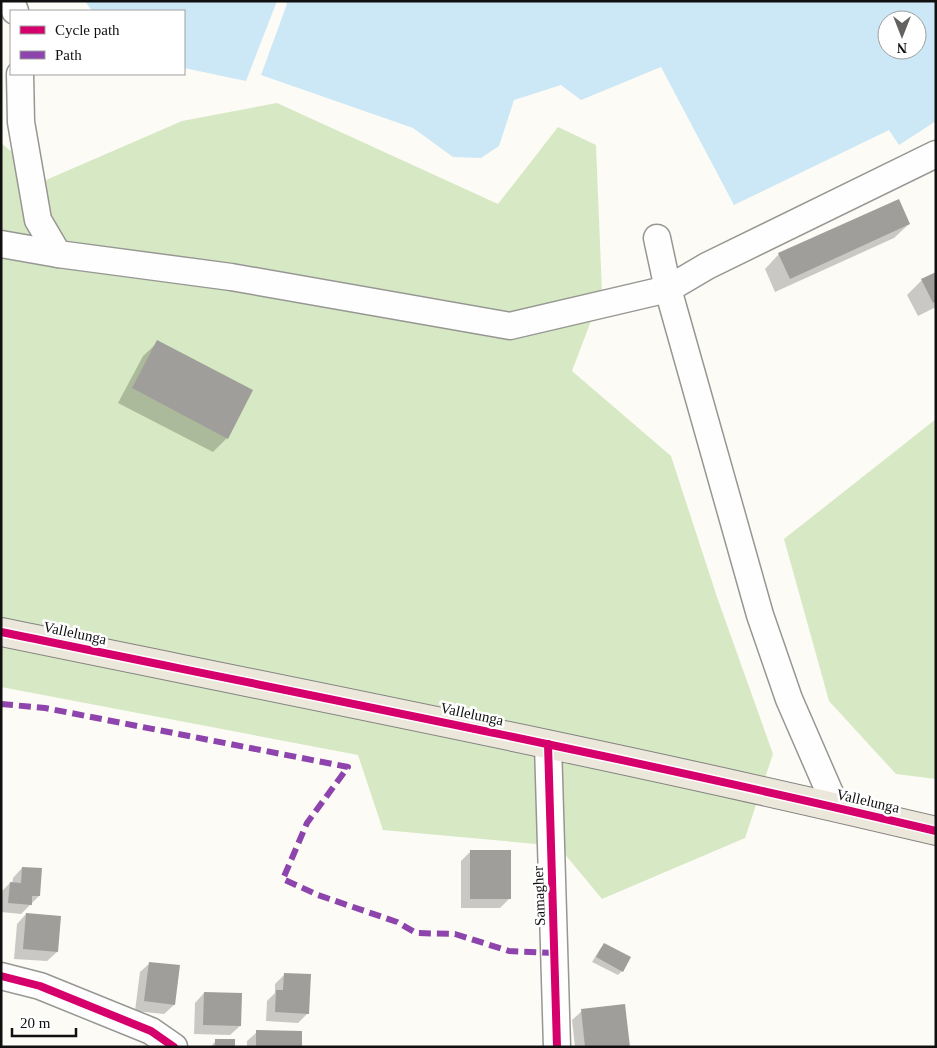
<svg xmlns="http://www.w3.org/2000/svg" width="937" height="1048" font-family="'Times New Roman',serif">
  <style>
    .forest { fill: #d7e9c4 }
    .water { fill: #cce8f6; fill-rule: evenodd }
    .shadow { fill: #0003 }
    .building { fill: #a09e9a }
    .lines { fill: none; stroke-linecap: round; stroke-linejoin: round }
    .minor-casing { stroke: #969693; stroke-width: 29 }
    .major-casing { stroke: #848380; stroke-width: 30 }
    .minor { stroke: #fffefe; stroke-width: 26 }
    .major { stroke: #ece7db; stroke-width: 28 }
    .quiet { stroke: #8e44ad; stroke-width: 6; stroke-dasharray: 12 6; stroke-linecap: butt }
    .cycleway-casing { stroke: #fff; stroke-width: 11 }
    .cycleway { stroke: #d6006c; stroke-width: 8 }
    .labels { text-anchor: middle; stroke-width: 5; stroke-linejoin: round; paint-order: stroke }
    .street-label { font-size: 15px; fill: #101010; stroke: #fff }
  </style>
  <rect width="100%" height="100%" fill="#fcfbf5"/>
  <!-- forest -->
  <g class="forest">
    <polygon points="277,103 498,204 558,127 596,145 602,292 572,371 671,456 717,597 773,754 745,838 602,899 558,846 383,830 358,755 1,687 1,143 46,180 182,121"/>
    <polygon points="936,419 936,779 896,774 829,701 784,539"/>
  </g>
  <!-- water -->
  <g class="water">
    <polygon points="85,1 277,1 246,81 184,68 184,11 92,11"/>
    <path d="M285,1H936V121L899,145L889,130L734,205L661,67L581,100L561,85L514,100L499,146L481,158L453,157L413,128L261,75L287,4ZM887,20H917V50H887Z"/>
  </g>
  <!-- shadow -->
  <g class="shadow">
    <polygon points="909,224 894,238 775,292 765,269 779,254"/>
    <polygon points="936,273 936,307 918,316 907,295 922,280"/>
    <polygon points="158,342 227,438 213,452 118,403 143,356"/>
    <polygon points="471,851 510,898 500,908 461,908 461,861"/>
    <polygon points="22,868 39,896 21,914 1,912 1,892 10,883 12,884 13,878"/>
    <polygon points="26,914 57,952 47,961 14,959 17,924"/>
    <polygon points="604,944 622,971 618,975 592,962 600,949"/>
    <polygon points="150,963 174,1005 164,1014 135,1011 140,972"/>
    <polygon points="285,974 308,1013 298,1023 266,1021 267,1001 275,993 275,984"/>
    <polygon points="204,993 240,1026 230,1035 194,1034 195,1003"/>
    <polygon points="582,1011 628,1047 575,1047 572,1020"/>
    <polygon points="257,1032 301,1047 247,1047 247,1041"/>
    <polygon points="216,1040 234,1047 211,1047"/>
  </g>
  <!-- building -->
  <g class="building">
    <polygon points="899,199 910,224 790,279 778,253"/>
    <polygon points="936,272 936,301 933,303 921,279"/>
    <polygon points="157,340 253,390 228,439 132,388"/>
    <rect x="470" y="850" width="41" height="49"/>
    <polygon points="22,867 42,868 40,896 32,896 32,905 8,903 10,882 21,883"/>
    <polygon points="26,913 61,916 58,952 23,949"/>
    <polygon points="604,943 631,957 623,972 596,957"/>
    <polygon points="149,962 180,965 175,1005 144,1001"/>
    <polygon points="284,973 311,974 309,1014 275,1012 276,990 283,990"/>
    <polygon points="204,992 242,993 241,1026 203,1025"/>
    <polygon points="625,1004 630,1047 585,1047 581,1009"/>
    <polygon points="256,1030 302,1031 302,1047 256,1047"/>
    <rect x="215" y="1039" width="20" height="8"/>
  </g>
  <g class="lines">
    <!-- minor casing -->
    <g class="minor-casing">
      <g id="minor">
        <polyline points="11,1 15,11"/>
        <polyline points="20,74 21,122 38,220 58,254 231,277 510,326 668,289 707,266 936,154"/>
        <polyline points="657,238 668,289 760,615 789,699 836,807"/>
        <polyline points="1,244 58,254"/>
        <polyline points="548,744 557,1047"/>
        <polyline points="1,976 40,986 151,1031 174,1047"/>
      </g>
    </g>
    <!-- major casing -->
    <g class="major-casing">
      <path id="major" d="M1,632C313,696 626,757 936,831"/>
    </g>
    <!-- minor -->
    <use href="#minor" class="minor"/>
    <!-- major -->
    <use href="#major" class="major"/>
    <!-- quiet -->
    <polyline class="quiet" points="1,704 45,708 348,767 307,823 283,879 318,895 397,922 416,933 455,934 509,951 554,953"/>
    <!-- cycleway casing -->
    <g class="cycleway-casing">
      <g id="cycleway">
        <path d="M1,632C313,696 626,757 936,831"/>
        <polyline points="548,744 557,1047"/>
        <polyline points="1,976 40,986 151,1031 174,1047"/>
      </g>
    </g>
    <!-- cycleway -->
    <use href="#cycleway" class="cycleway"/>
  </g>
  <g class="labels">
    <!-- street labels -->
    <g class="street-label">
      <text transform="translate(75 633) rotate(12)" y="5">Vallelunga</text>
      <text transform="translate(472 714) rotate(12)" y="5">Vallelunga</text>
      <text transform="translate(868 801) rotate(13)" y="5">Vallelunga</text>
      <text transform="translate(539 896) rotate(-92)" y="5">Samagher</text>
    </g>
  </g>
  <!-- border -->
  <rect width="937" height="1048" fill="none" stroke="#101010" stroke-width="5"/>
  <!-- legend -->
  <rect x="10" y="10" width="175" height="65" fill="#ffffff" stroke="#9f9f9f"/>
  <rect x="20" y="26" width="25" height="8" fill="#d6006c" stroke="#9f9f9f"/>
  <text x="55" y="35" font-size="15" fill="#101010">Cycle path</text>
  <rect x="20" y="51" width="25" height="8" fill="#8e44ad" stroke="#9f9f9f"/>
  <text x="55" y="60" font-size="15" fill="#101010">Path</text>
  <!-- north arrow -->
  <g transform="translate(902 35) rotate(180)"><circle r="24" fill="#ffffff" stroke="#9f9f9f"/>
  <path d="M0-4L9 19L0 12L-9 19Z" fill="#636260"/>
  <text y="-8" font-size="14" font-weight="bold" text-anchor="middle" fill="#101010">N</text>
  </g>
  <!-- scale -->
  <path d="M12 1028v8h64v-8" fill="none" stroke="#101010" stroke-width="2.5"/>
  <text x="20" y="1028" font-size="15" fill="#101010" stroke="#ffffff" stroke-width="4" paint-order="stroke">20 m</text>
</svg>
